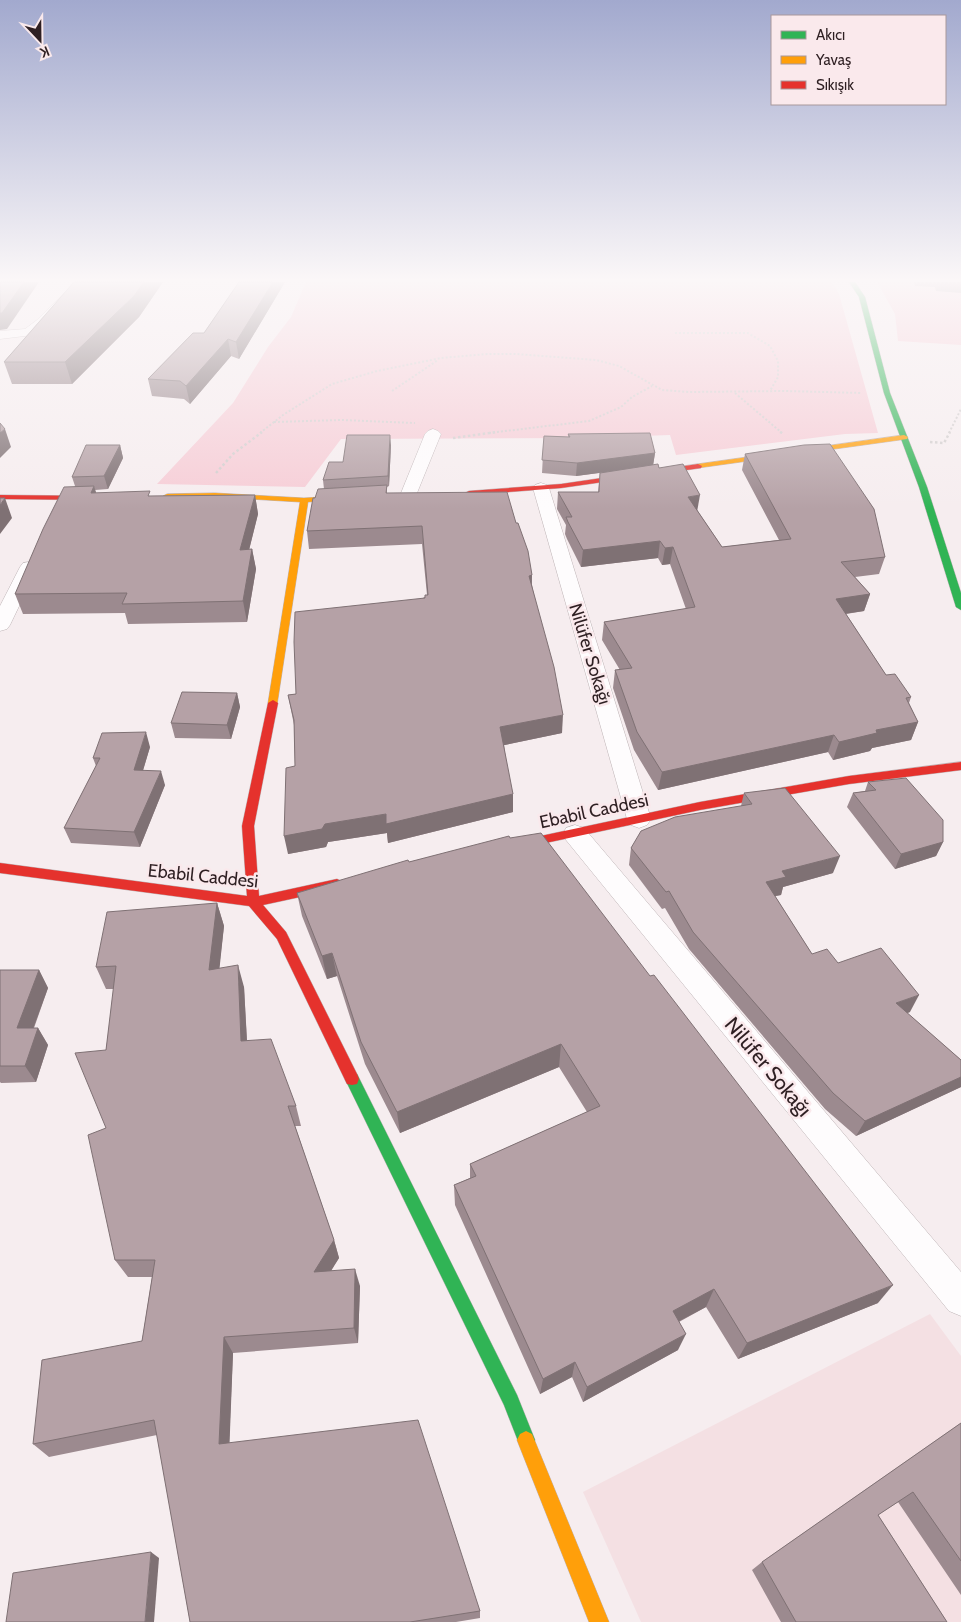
<svg xmlns="http://www.w3.org/2000/svg" width="961" height="1622" font-family="Cabin,sans-serif">
  <style>
    .built { fill: #f4e0e3 }
    .green { fill: #f6cdd6 }
    .lines { fill: none; stroke-linecap: round; stroke-linejoin: round }
    .street-casing { stroke: #bdb3b5; stroke-width: 1 }
    .fast-casing { stroke: #bdb3b5; stroke-width: 1 }
    .slow-casing { stroke: #bdb3b5; stroke-width: 1 }
    .jam-casing { stroke: #bdb3b5; stroke-width: 1 }
    .path-far1 { stroke: #d2cece; stroke-width: 2; stroke-dasharray: 2 2; stroke-linecap: butt }
    .path { stroke: #d2cece; stroke-width: 2.5; stroke-dasharray: 2.5 2.5; stroke-linecap: butt }
    .street { fill: #fefcfd; fill-rule: evenodd }
    .fast { fill: #30b455; fill-rule: evenodd }
    .slow { fill: #ff9f0a; fill-rule: evenodd }
    .jam { fill: #e5322d; fill-rule: evenodd }
    .wall { fill: #9c8a8f }
    .shaded-wall { fill: #7f7174 }
    .building { fill: #b5a1a6; stroke: #7f7174 }
    .labels { text-anchor: middle; stroke-width: 5; stroke-linejoin: round; paint-order: stroke }
    .street-label { font-size: 18px; fill: #2e1f22; stroke: #fae9ec }
    .near-street-label { font-size: 21px; fill: #2e1f22; stroke: #fae9ec }
  </style>
  <rect width="100%" height="100%" fill="#f6edef"/>
  <!-- built -->
  <polygon class="built" points="930,1314 961,1356 961,1622 641,1622 583,1492"/>
  <!-- green -->
  <g class="green">
    <polygon points="306,282 832,282 839,294 878,433 845,434 676,455 670,435 585,438 341,439 305,487 157,484 233,403 268,347 291,317"/>
    <polygon points="877,282 961,282 961,345 898,341 895,314"/>
  </g>
  <g class="lines">
    <!-- street casing -->
    <g class="street-casing">
      <g id="street">
        <polygon points="76,282 89,282 45,326 33,335 0,339 0,331 25,329 37,320"/>
        <polygon points="433,429 438,431 441,434 417,493 415,496 403,496 401,493 425,434 428,431"/>
        <polygon points="541,483 547,485 549,488 651,819 647,825 639,828 631,825 627,819 533,488 535,485"/>
        <polygon points="29,562 35,563 38,567 10,625 7,629 0,631 0,606 20,567 23,563"/>
        <polygon points="575,825 584,828 961,1272 961,1316 949,1311 566,840 563,834 566,828"/>
      </g>
    </g>
    <!-- fast casing -->
    <g class="fast-casing">
      <g id="fast">
        <polygon points="849,282 855,282 865,297 890,393 927,487 961,593 961,610 956,607 919,487 884,393 859,297"/>
        <polygon points="352,1073 357,1074 517,1395 535,1440 532,1446 526,1449 520,1446 504,1405 345,1079 347,1074"/>
      </g>
    </g>
    <!-- slow casing -->
    <g class="slow-casing">
      <g id="slow">
        <polygon points="904,435 908,437 907,439 698,468 694,466 698,464"/>
        <polygon points="215,493 304,498 321,497 325,499 321,501 308,502 277,705 273,706 268,703 300,502 215,497 167,498 163,496 167,494"/>
        <polygon points="526,1431 532,1434 609,1622 589,1622 517,1440 520,1434"/>
      </g>
    </g>
    <!-- jam casing -->
    <g class="jam-casing">
      <g id="jam">
        <polygon points="698,464 702,466 701,468 561,488 469,495 465,493 469,491 561,484"/>
        <polygon points="0,495 96,496 100,498 96,500 0,499"/>
        <polygon points="273,700 278,703 254,826 259,896 337,879 341,881 343,884 341,887 337,889 263,905 286,932 357,1074 359,1079 357,1084 352,1085 347,1084 277,939 249,906 0,873 0,863 247,896 242,826 268,703"/>
        <polygon points="961,762 961,770 849,784 700,810 508,851 504,850 502,847 504,844 508,843 700,802 849,776"/>
      </g>
    </g>
    <!-- path-far1 -->
    <g class="path-far1">
      <polyline points="675,333 748,333 770,346 778,361 778,377 770,391"/>
      <polyline points="392,391 438,360"/>
      <polyline points="735,393 782,433"/>
      <polyline points="274,422 341,420 415,423"/>
      <polyline points="260,433 283,415 332,384 377,371 441,358 487,354 516,354 596,360 619,366 662,390 689,392 785,391 862,393"/>
      <polyline points="489,433 589,421 621,407 632,397 652,386"/>
      <polyline points="949,433 961,409"/>
    </g>
    <!-- path -->
    <g class="path">
      <polyline points="780,432 782,433"/>
      <polyline points="453,438 497,432"/>
      <polyline points="930,442 944,443 950,432"/>
      <polyline points="216,473 233,454 262,432"/>
    </g>
    <!-- street -->
    <use href="#street" class="street"/>
    <!-- fast -->
    <use href="#fast" class="fast"/>
    <!-- slow -->
    <use href="#slow" class="slow"/>
    <!-- jam -->
    <use href="#jam" class="jam"/>
  </g>
  <!-- wall -->
  <g class="wall">
    <polygon points="74,282 163,282 139,317 72,384 12,384 4,362"/>
    <polygon points="239,282 285,282 239,359 231,356 190,404 184,399 152,396 148,379 204,333"/>
    <polygon points="914,282 961,282 961,293 936,291 935,287 915,286"/>
    <polygon points="568,434 655,453 653,465 659,468 697,510 722,547 779,540 742,470 745,454 885,557 879,574 855,577 870,594 864,611 846,614 886,675 911,697 909,703 918,722 911,740 872,748 870,751 833,760 828,752 658,790 634,750 613,688 615,670 620,670 602,640 604,622 686,609 670,564 662,565 658,558 581,567 567,539 565,534 566,525 557,509 558,492 598,492 600,473 613,471 576,476 542,473 544,436 568,437"/>
    <polygon points="120,445 123,458 108,489 95,490 96,493 151,496 255,495 258,514 249,550 252,549 256,569 247,622 128,624 125,613 23,614 15,594 75,486 72,477"/>
    <polygon points="391,445 389,486 387,487 387,493 532,575 532,585 562,733 504,745 513,812 388,843 387,833 328,842 326,847 288,854 295,766 294,725 288,695 296,694 427,595 422,544 309,549 307,531 315,498 324,489 323,480 343,462"/>
    <polygon points="237,693 240,707 231,739 175,738 171,723"/>
    <polygon points="150,747 143,770 165,785 140,847 71,843 64,828 96,766 93,758"/>
    <polygon points="868,782 943,842 936,856 895,869 847,807 853,793 865,791"/>
    <polygon points="744,793 833,873 783,887 781,895 775,896 812,954 838,963 910,1012 907,1013 961,1060 961,1087 856,1136 825,1109 689,949 665,908 662,909 629,865 631,848 741,806"/>
    <polygon points="510,838 878,1303 738,1359 706,1307 679,1322 678,1350 583,1402 572,1377 540,1394 455,1205 454,1185 470,1178 470,1164 587,1112 559,1067 400,1133 365,1064 337,976 327,979 302,916 297,893 409,862"/>
    <polygon points="217,903 224,926 219,968 244,987 247,1040 296,1106 301,1126 295,1126 334,1240 339,1258 331,1270 360,1286 358,1343 233,1353 229,1443 480,1611 480,1618 456,1622 190,1622 157,1435 49,1457 33,1444 142,1341 152,1277 128,1277 115,1260 106,1128 106,1050 114,989 106,989 96,967"/>
    <polygon points="0,970 39,970 48,988 34,1028 38,1028 48,1045 36,1082 1,1083 0,1082"/>
    <polygon points="961,1423 961,1595 898,1502 878,1515 947,1622 781,1622 752,1570 762,1562"/>
  </g>
  <!-- shaded-wall -->
  <g class="shaded-wall">
    <polygon points="24,282 39,282 7,329 0,330 0,313"/>
    <polygon points="144,282 163,282 139,317 72,384 65,362"/>
    <polygon points="273,282 285,282 239,359 236,342"/>
    <polygon points="228,339 231,356 190,404 186,386"/>
    <polygon points="5,429 11,447 0,458 0,433"/>
    <polygon points="390,435 391,445 389,486 388,476"/>
    <polygon points="120,445 123,458 108,489 104,476"/>
    <polygon points="655,453 653,466 576,476 577,463"/>
    <polygon points="94,486 100,505 91,493"/>
    <polygon points="255,495 258,514 244,570 240,550"/>
    <polygon points="700,495 697,512 688,497"/>
    <polygon points="5,498 12,518 0,534 0,505"/>
    <polygon points="660,541 658,558 581,567 583,550"/>
    <polygon points="673,547 670,564 662,565 665,548"/>
    <polygon points="252,549 256,569 247,622 243,601"/>
    <polygon points="532,575 531,593 529,576"/>
    <polygon points="870,594 864,611 830,616 836,599"/>
    <polygon points="237,693 240,707 231,739 227,725"/>
    <polygon points="563,715 562,733 500,746 500,727"/>
    <polygon points="918,722 911,740 872,748 870,751 833,760 839,742 876,730"/>
    <polygon points="146,732 150,747 139,784 134,770"/>
    <polygon points="834,735 828,752 658,790 662,772"/>
    <polygon points="161,771 165,785 140,847 134,832"/>
    <polygon points="513,794 513,812 388,843 387,833 328,842 326,847 288,854 284,836 325,824"/>
    <polygon points="943,842 936,856 895,869 901,854"/>
    <polygon points="840,856 833,873 783,887 781,895 760,899 766,882 782,871"/>
    <polygon points="217,903 224,926 217,992 209,970"/>
    <polygon points="332,953 337,976 327,979 322,956"/>
    <polygon points="238,965 244,987 248,1062 241,1041"/>
    <polygon points="39,970 48,988 27,1045 17,1028"/>
    <polygon points="919,995 910,1012 888,1020 896,1003"/>
    <polygon points="38,1028 48,1045 36,1082 25,1066"/>
    <polygon points="561,1044 559,1067 400,1133 397,1112"/>
    <polygon points="961,1077 961,1087 856,1136 865,1121"/>
    <polygon points="334,1240 339,1258 320,1289 314,1272"/>
    <polygon points="355,1269 360,1286 358,1343 354,1328"/>
    <polygon points="893,1285 878,1303 738,1359 747,1343"/>
    <polygon points="714,1289 706,1307 666,1328 673,1311"/>
    <polygon points="686,1334 678,1350 583,1402 587,1387"/>
    <polygon points="224,1337 233,1353 229,1457 219,1444"/>
    <polygon points="575,1362 572,1377 540,1394 543,1379"/>
    <polygon points="151,1552 159,1558 154,1622 145,1622"/>
  </g>
  <!-- building -->
  <g class="building">
    <polygon points="0,282 24,282 2,313 0,313"/>
    <polygon points="74,282 144,282 134,296 65,362 4,362"/>
    <polygon points="239,282 273,282 236,342 228,339 186,386 180,381 148,379 193,333 204,333"/>
    <polygon points="0,423 5,429 0,433"/>
    <polygon points="650,433 655,453 577,463 542,460 544,436 570,437 568,434"/>
    <polygon points="347,435 390,435 388,476 323,480 329,462 343,462"/>
    <polygon points="830,444 874,509 885,557 841,562 870,594 836,599 886,675 895,674 911,697 906,698 918,722 876,730 877,733 839,742 834,735 662,772 637,732 615,670 632,668 604,622 695,607 673,547 665,548 660,541 583,550 568,522 566,517 572,517 558,492 599,492 600,473 658,464 659,468 683,464 700,495 688,497 722,547 791,539 745,454 804,445"/>
    <polygon points="86,445 120,445 104,476 72,477"/>
    <polygon points="387,485 386,493 507,492 516,523 518,523 528,551 532,575 529,576 554,667 563,715 500,727 513,794 386,824 386,814 325,824 322,829 284,836 286,768 295,766 294,720 288,695 296,694 294,642 295,612 425,598 425,595 428,595 422,526 307,531 313,498 315,498 318,489"/>
    <polygon points="94,486 91,493 150,491 148,496 255,495 240,550 252,549 243,601 122,604 127,593 15,594 43,529 64,487"/>
    <polygon points="0,498 5,498 0,505"/>
    <polygon points="182,692 237,693 227,725 171,723"/>
    <polygon points="146,732 134,770 161,771 134,832 64,828 100,758 93,758 102,733"/>
    <polygon points="906,778 943,820 943,842 901,854 853,793 876,790 868,782"/>
    <polygon points="785,788 840,856 782,871 786,877 766,882 812,954 827,949 838,963 881,948 919,995 896,1003 961,1060 961,1077 865,1121 833,1093 693,932 669,891 666,892 631,848 641,831 675,817 752,804 744,793"/>
    <polygon points="541,833 650,976 654,975 893,1285 747,1343 714,1289 673,1311 686,1334 587,1387 575,1362 543,1379 454,1185 476,1176 470,1164 600,1106 561,1044 397,1112 361,1042 332,953 322,956 297,893 408,860 409,862 509,836 510,838"/>
    <polygon points="217,903 209,970 238,965 241,1041 271,1039 296,1106 288,1106 334,1240 314,1272 355,1269 354,1328 224,1337 219,1444 418,1420 480,1611 410,1622 190,1622 154,1420 33,1444 42,1360 142,1341 155,1260 115,1260 88,1135 106,1128 75,1053 106,1050 116,966 96,967 107,912"/>
    <polygon points="0,970 39,970 17,1028 38,1028 25,1066 0,1066"/>
    <polygon points="961,1423 961,1561 913,1492 878,1515 947,1622 796,1622 762,1562"/>
    <polygon points="151,1552 145,1622 6,1622 13,1573"/>
  </g>
  <!-- sky -->
  <linearGradient id="sky" x2="0" y2="1"><stop stop-color="#a2a9ce"/><stop offset="0.55" stop-color="#fbf7f8"/><stop offset="1" stop-color="#fbf7f8" stop-opacity="0"/></linearGradient>
  <rect width="961" height="509" fill="url(#sky)"/>
  <g class="labels">
    <!-- street labels -->
    <g class="street-label">
      <text transform="translate(590 654) rotate(73)" y="6">Nilüfer Sokağı</text>
      <text transform="translate(594 811) rotate(-12)" y="6">Ebabil Caddesi</text>
      <text transform="translate(203 876) rotate(6)" y="6">Ebabil Caddesi</text>
    </g>
    <!-- near-street labels -->
    <g class="near-street-label">
      <text transform="translate(768 1067) rotate(50)" y="7">Nilüfer Sokağı</text>
    </g>
  </g>
  <!-- legend -->
  <rect x="771" y="15" width="175" height="90" fill="#fae9ec" stroke="#a8989b"/>
  <rect x="781" y="31" width="25" height="8" fill="#30b455" stroke="#a8989b"/>
  <text x="816" y="40" font-size="15" fill="#2e1f22">Akıcı</text>
  <rect x="781" y="56" width="25" height="8" fill="#ff9f0a" stroke="#a8989b"/>
  <text x="816" y="65" font-size="15" fill="#2e1f22">Yavaş</text>
  <rect x="781" y="81" width="25" height="8" fill="#e5322d" stroke="#a8989b"/>
  <text x="816" y="90" font-size="15" fill="#2e1f22">Sıkışık</text>
  <!-- north arrow -->
  <g transform="translate(40 40) rotate(158)" stroke="#fae9ec" stroke-width="4" paint-order="stroke">
  <path d="M0-4L9 19L0 12L-9 19Z" fill="#2e1f22"/>
  <text y="-8" font-size="14" font-weight="bold" text-anchor="middle" fill="#2e1f22">K</text>
  </g>
</svg>
